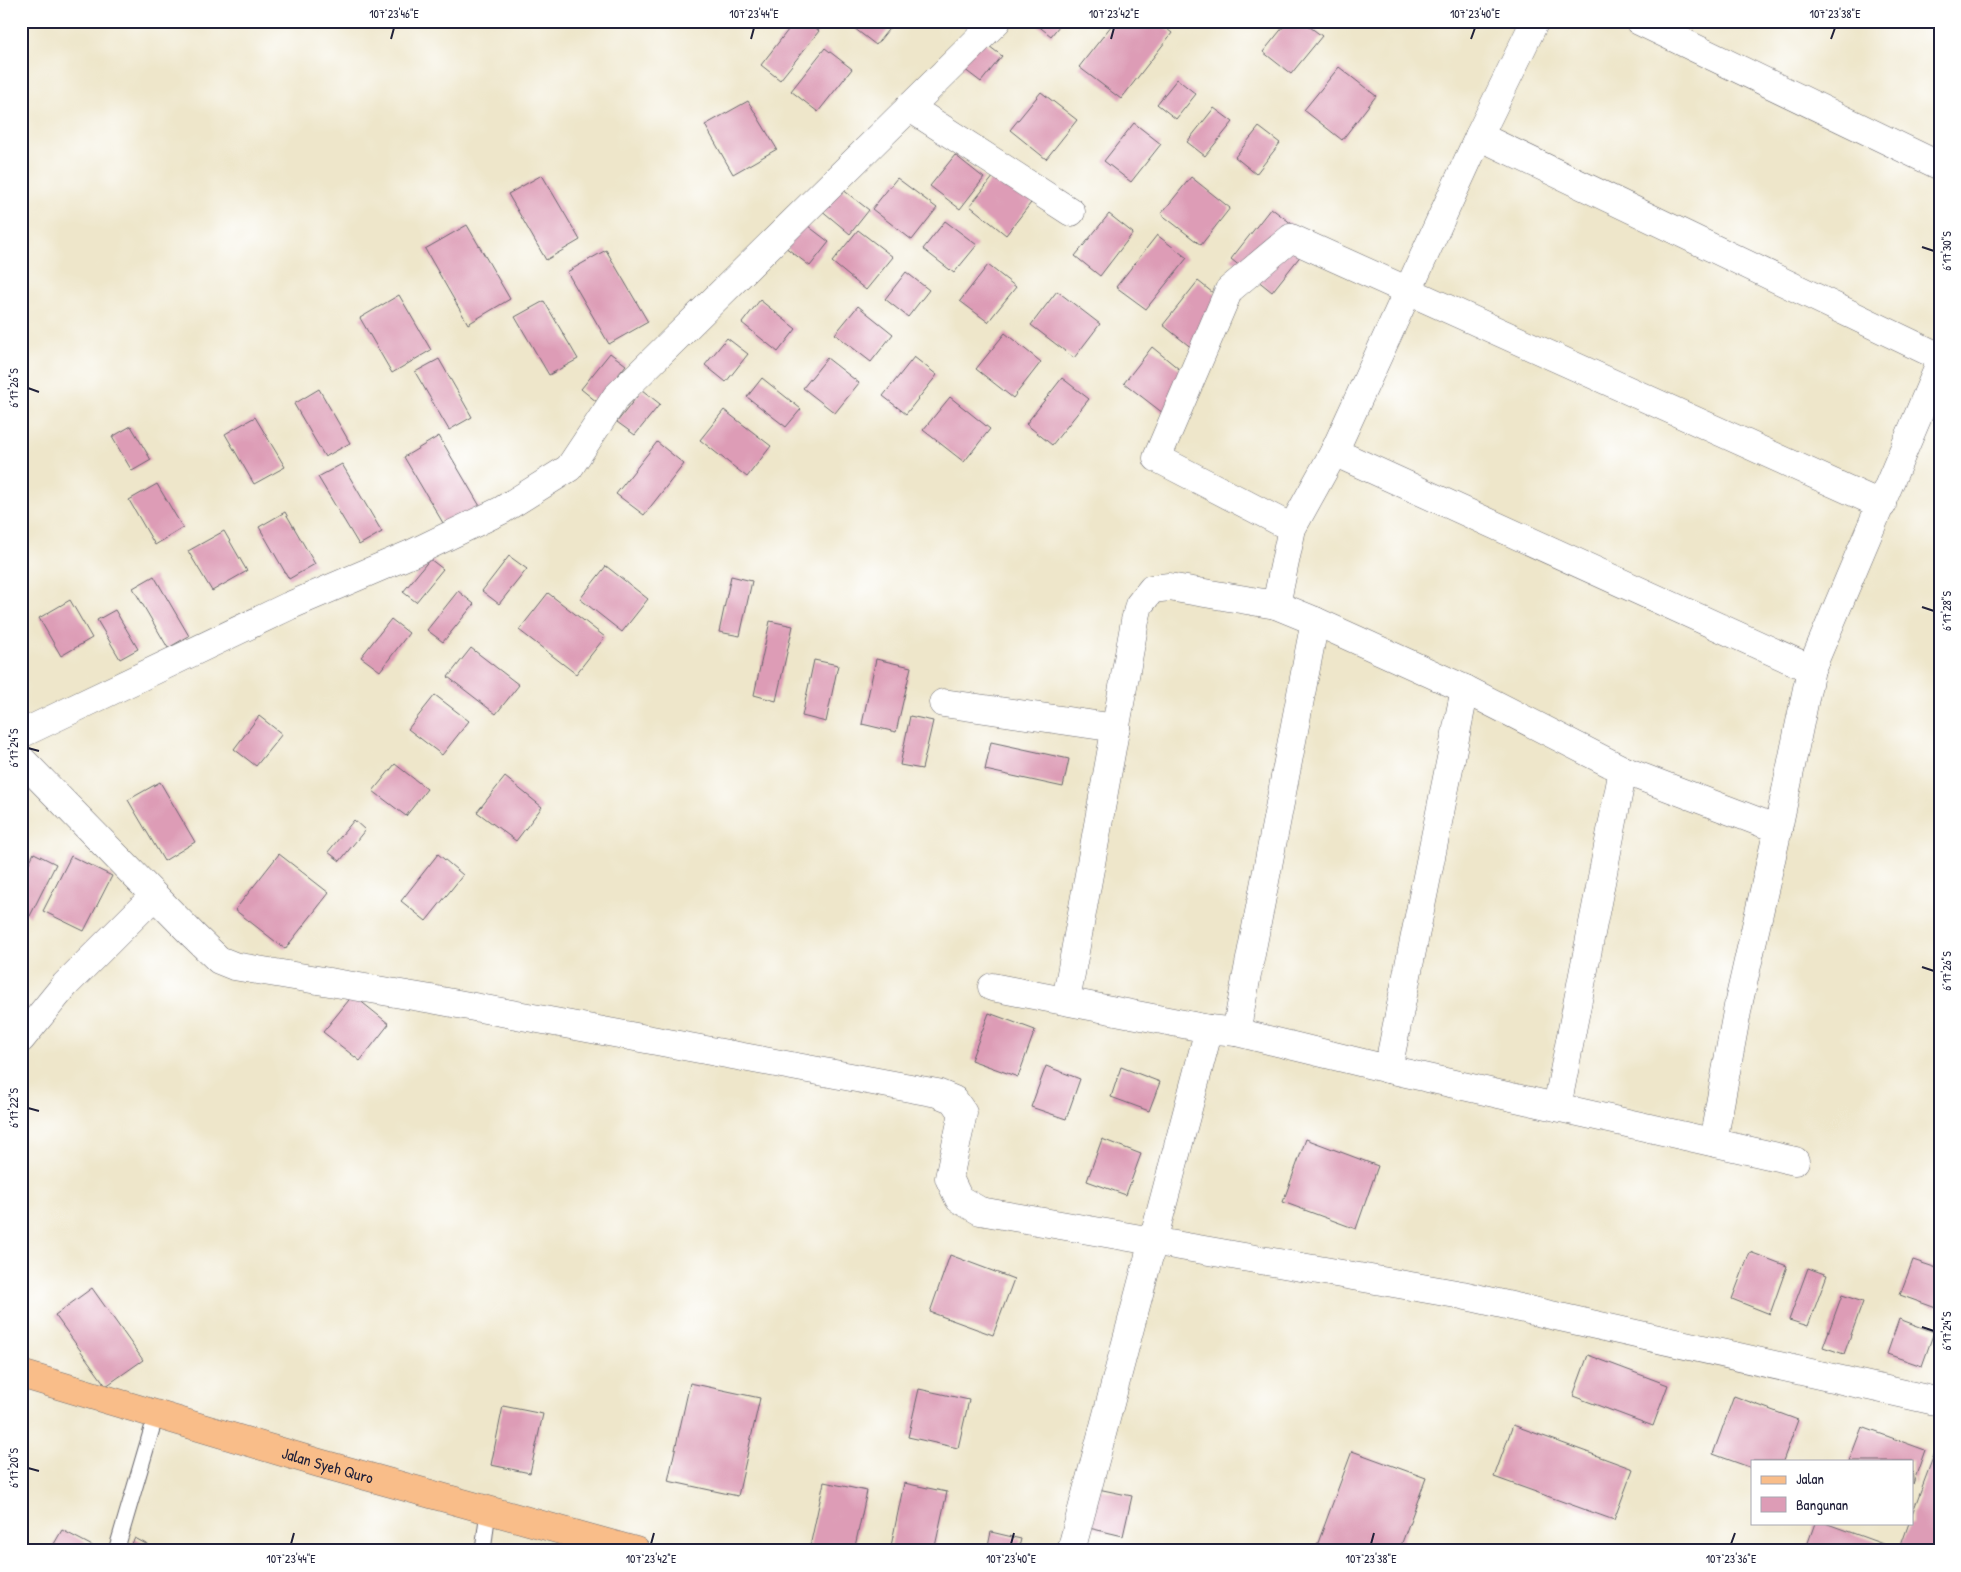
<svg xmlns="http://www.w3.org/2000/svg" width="1961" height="1572" font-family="'Patrick Hand',sans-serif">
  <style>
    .building { fill: #dd9cb6 }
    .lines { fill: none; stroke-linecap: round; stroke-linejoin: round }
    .lane-casing { stroke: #69676d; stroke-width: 17 }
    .street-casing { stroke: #69676d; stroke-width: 29 }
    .primary-casing { stroke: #69676d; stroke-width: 29 }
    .lane { stroke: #fff; stroke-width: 15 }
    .street { stroke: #fff; stroke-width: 28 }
    .primary { stroke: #f9bd89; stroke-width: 28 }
    .ticks { fill: none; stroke: #22223b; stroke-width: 2 }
    .labels { text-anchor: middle; stroke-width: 5; stroke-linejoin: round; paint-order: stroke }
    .street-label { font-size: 16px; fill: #22223b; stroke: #fff }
    .neatline { fill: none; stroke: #22223b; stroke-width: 2 }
    .ticks-label { font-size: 12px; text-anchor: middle; fill: #22223b }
  </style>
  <rect width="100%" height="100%" fill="#fff"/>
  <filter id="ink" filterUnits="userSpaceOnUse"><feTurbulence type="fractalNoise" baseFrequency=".02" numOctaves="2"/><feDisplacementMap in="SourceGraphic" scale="10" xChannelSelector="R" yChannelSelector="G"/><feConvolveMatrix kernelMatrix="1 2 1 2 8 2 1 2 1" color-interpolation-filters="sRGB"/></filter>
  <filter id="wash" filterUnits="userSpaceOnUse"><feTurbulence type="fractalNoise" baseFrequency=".0096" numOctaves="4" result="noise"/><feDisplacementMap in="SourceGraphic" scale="20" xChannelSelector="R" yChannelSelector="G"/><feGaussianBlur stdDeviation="1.12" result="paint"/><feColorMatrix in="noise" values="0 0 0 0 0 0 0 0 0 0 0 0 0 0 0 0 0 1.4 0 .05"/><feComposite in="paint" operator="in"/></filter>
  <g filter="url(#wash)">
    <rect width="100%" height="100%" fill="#eee6ca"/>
    <g id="blocks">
      <!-- building -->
      <g class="building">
        <polygon points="795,21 807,21 819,31 780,80 761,65"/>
        <polygon points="860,21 895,21 876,45 854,28"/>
        <polygon points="1032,21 1063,21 1051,36"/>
        <polygon points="1115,21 1157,21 1172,33 1121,99 1079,67"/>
        <polygon points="1288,21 1302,21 1322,36 1291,74 1263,52"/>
        <polygon points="972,33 1002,56 981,82 951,59"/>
        <polygon points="825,48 852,69 818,112 791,91"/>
        <polygon points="1339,67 1376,96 1342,140 1304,110"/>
        <polygon points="1177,79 1196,94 1176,119 1157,104"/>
        <polygon points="1041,92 1077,120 1046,159 1010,130"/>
        <polygon points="748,101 777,149 733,174 705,125"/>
        <polygon points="1214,108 1233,122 1205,156 1187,142"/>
        <polygon points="1134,123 1161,144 1131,182 1104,161"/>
        <polygon points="1259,127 1280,143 1256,174 1235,157"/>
        <polygon points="955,155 984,178 960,209 930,186"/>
        <polygon points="998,171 1034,199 1006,235 970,206"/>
        <polygon points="542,175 580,240 546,260 508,194"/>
        <polygon points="1191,177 1230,208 1201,245 1161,214"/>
        <polygon points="897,178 937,208 912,240 872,209"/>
        <polygon points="838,186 869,210 850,234 820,209"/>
        <polygon points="1271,208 1313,240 1272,292 1231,259"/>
        <polygon points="1109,214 1133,233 1100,276 1075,256"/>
        <polygon points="795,216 829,242 810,266 776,240"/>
        <polygon points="945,221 977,245 954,273 923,249"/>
        <polygon points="467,225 510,299 468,324 425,249"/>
        <polygon points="858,230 893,257 866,290 832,262"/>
        <polygon points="1157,235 1187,258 1146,309 1116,287"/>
        <polygon points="606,250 648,322 609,344 567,272"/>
        <polygon points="988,265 1016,287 988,322 960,301"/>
        <polygon points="906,272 929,290 908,317 885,299"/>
        <polygon points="1198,281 1233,309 1198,353 1163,325"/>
        <polygon points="1057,291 1100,324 1074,358 1031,325"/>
        <polygon points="399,295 431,350 392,373 360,318"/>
        <polygon points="760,300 796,329 778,352 742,323"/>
        <polygon points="544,301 578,359 549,375 515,317"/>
        <polygon points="858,306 893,334 871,362 835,334"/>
        <polygon points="1005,333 1041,362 1013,398 976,369"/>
        <polygon points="727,338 748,354 726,382 705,365"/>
        <polygon points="1152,347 1195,382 1168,417 1124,383"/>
        <polygon points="610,353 626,365 597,402 581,389"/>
        <polygon points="914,357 937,375 906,414 883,396"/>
        <polygon points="827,358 859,383 835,413 803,388"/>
        <polygon points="439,359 472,417 449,430 415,372"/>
        <polygon points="762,378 801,409 786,427 747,397"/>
        <polygon points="1062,378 1089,399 1052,445 1026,424"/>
        <polygon points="319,389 350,443 325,457 294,404"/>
        <polygon points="642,390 660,404 635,435 617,422"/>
        <polygon points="950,397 990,429 964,462 923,430"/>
        <polygon points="724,410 771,446 747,477 700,440"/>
        <polygon points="255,417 285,467 254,484 225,434"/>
        <polygon points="131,426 151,460 132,471 112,437"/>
        <polygon points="439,436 481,508 446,528 404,457"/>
        <polygon points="657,442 684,464 644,515 616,494"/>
        <polygon points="342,464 382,532 359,545 318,477"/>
        <polygon points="157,484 183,528 155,545 129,500"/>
        <polygon points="285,512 315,564 289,579 259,527"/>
        <polygon points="224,531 247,571 212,591 188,551"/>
        <polygon points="509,556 527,569 499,604 482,591"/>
        <polygon points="430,559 443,569 416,602 403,592"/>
        <polygon points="606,566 648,599 622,632 580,599"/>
        <polygon points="154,576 189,636 168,648 133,588"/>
        <polygon points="731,576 752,581 740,636 719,632"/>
        <polygon points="458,591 474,604 443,642 427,630"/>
        <polygon points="548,593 605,637 576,674 519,630"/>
        <polygon points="70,600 92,638 61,656 39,618"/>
        <polygon points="115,610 138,649 120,659 97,620"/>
        <polygon points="391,619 409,633 380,671 361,657"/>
        <polygon points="770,621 793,626 776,701 754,695"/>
        <polygon points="471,648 519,685 496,714 448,677"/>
        <polygon points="876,659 911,667 896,732 862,724"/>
        <polygon points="814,660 838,665 826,722 802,716"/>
        <polygon points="435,695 469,721 442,755 408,729"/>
        <polygon points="259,716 282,734 256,766 234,749"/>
        <polygon points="910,716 933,721 922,769 900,765"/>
        <polygon points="991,742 1069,759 1063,787 985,770"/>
        <polygon points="395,764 427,789 406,816 373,791"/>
        <polygon points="505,777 542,807 516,841 477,812"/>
        <polygon points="160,782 195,842 164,861 128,800"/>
        <polygon points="354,820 365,830 340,861 328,852"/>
        <polygon points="34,853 56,864 30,916 21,911 21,878"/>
        <polygon points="279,854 329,893 285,949 235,910"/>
        <polygon points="438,854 463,875 426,921 401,901"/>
        <polygon points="71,856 112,876 84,931 43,911"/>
        <polygon points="353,995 389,1024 360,1061 323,1032"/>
        <polygon points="989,1013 1035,1030 1018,1077 971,1060"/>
        <polygon points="1046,1066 1080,1079 1066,1119 1031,1107"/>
        <polygon points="1121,1067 1160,1082 1149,1111 1111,1097"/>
        <polygon points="1102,1139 1141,1154 1126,1195 1087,1181"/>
        <polygon points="1306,1139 1378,1166 1356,1229 1283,1202"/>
        <polygon points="1750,1252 1787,1266 1770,1314 1732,1299"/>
        <polygon points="950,1255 1014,1279 993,1335 930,1312"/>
        <polygon points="1913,1260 1940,1269 1940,1297 1936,1308 1900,1295"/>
        <polygon points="1808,1268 1827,1275 1808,1326 1789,1320"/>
        <polygon points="92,1288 143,1360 106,1386 55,1315"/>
        <polygon points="1842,1295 1863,1302 1844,1354 1823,1347"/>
        <polygon points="1899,1319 1934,1332 1922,1366 1887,1354"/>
        <polygon points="1588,1355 1668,1385 1653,1426 1573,1396"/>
        <polygon points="690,1383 760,1398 738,1496 668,1481"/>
        <polygon points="919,1389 969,1400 958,1448 908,1437"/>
        <polygon points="1734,1396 1798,1420 1783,1461 1752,1461 1752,1468 1713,1454"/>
        <polygon points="503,1406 543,1414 530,1473 491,1465"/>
        <polygon points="1513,1425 1633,1469 1614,1520 1494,1477"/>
        <polygon points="1862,1427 1925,1450 1913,1484 1912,1461 1849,1461"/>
        <polygon points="1940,1439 1940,1551 1899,1551 1909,1523 1912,1523 1912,1514"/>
        <polygon points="1352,1451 1426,1478 1399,1551 1315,1551"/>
        <polygon points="824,1482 867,1491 854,1551 809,1551"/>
        <polygon points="904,1483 947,1492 934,1551 890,1551"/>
        <polygon points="1098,1489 1132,1496 1123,1536 1089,1528"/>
        <polygon points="1815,1523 1825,1523 1883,1544 1880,1551 1805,1551"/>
        <polygon points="62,1530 102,1551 50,1551"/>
        <polygon points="991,1532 1021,1539 1018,1551 987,1551"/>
        <polygon points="135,1538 159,1551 128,1551"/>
      </g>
    </g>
  </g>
  <g filter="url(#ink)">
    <use href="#blocks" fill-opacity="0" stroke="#69676d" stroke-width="1"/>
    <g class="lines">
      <!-- lane casing -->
      <g class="lane-casing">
        <g id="lane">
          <polyline points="116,1551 156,1415"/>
          <polyline points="483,1551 488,1510"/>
        </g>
      </g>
      <!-- street casing -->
      <g class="street-casing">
        <g id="street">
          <polyline points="1639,21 1940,166"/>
          <polyline points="909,107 1071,212"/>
          <polyline points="1479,136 1940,357"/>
          <polyline points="1334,452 1811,669"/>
          <polyline points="1292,528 1157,458 1229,290 1291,238 1882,505"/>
          <polyline points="1315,621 1465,689 1623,770 1778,829"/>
          <polyline points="943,703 1116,728"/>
          <polyline points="21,734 289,606 413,553 502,510 569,468 616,397 997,21"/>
          <polyline points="21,759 194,936 219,960 234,966 431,999 937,1093 954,1100 963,1113 949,1178 959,1199 980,1211 1462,1295 1940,1402"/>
          <polyline points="992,987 1209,1029"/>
          <polyline points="1066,1001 1135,621 1139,605 1152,589 1169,587 1276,605"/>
          <polyline points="1236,1032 1315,621 1276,605 1292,528 1334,452 1479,136 1535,21"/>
          <polyline points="21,1039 65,985 154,896"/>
          <polyline points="1388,1069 1465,689"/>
          <polyline points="1557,1107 1623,770"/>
          <polyline points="1713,1142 1739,1001 1778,829 1811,669 1940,364"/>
          <polyline points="1071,1551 1209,1029 1236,1032 1388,1069 1795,1161"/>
        </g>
      </g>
      <!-- primary casing -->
      <g class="primary-casing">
        <g id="primary">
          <path id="s1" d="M21,1374L319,1463L636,1551"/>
        </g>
      </g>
      <!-- lane -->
      <use href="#lane" class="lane"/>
      <!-- street -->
      <use href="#street" class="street"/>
      <!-- primary -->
      <use href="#primary" class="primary"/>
    </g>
  </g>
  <!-- ticks -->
  <path class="ticks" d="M391,39L394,28M751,39L754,28M1111,39L1114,28M1471,39L1475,28M1831,39L1835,28M1922,247L1934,251M28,388L39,392M1922,607L1934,611M28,748L39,751M1922,967L1934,971M28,1108L39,1111M1922,1327L1934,1331M28,1468L39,1471M291,1544L294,1533M651,1544L654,1533M1011,1544L1014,1533M1371,1544L1374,1533M1731,1544L1735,1533"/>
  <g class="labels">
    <!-- street labels -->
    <g class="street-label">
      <text dy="6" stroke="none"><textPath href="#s1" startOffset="320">Jalan Syeh Quro</textPath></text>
    </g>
  </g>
  <!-- margin -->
  <rect width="1961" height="1572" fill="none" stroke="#fff" stroke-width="55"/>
  <!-- legend -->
  <rect x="1751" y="1460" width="162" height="65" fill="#ffffff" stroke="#a7a7b1"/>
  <rect x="1761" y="1476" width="25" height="8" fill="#f9bd89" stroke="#a7a7b1"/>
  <text x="1796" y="1484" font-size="15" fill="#22223b">Jalan</text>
  <rect x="1761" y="1497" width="25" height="15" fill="#dd9cb6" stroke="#a7a7b1"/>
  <text x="1796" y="1510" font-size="15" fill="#22223b">Bangunan</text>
  <rect x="28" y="28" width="1906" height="1516" class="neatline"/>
  <g class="ticks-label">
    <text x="394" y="18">107°23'46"E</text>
    <text x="754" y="18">107°23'44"E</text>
    <text x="1114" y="18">107°23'42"E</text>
    <text x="1475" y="18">107°23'40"E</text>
    <text x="1835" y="18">107°23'38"E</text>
    <text transform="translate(1947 251) rotate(-90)" y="4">6°17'30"S</text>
    <text transform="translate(14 388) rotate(-90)" y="4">6°17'26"S</text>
    <text transform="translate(1947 611) rotate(-90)" y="4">6°17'28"S</text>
    <text transform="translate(14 748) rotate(-90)" y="4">6°17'24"S</text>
    <text transform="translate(1947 971) rotate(-90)" y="4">6°17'26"S</text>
    <text transform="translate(14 1108) rotate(-90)" y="4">6°17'22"S</text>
    <text transform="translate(1947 1331) rotate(-90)" y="4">6°17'24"S</text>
    <text transform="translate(14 1468) rotate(-90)" y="4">6°17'20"S</text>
    <text x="291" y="1563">107°23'44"E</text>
    <text x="651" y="1563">107°23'42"E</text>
    <text x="1011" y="1563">107°23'40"E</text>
    <text x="1371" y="1563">107°23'38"E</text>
    <text x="1731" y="1563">107°23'36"E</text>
  </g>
</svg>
